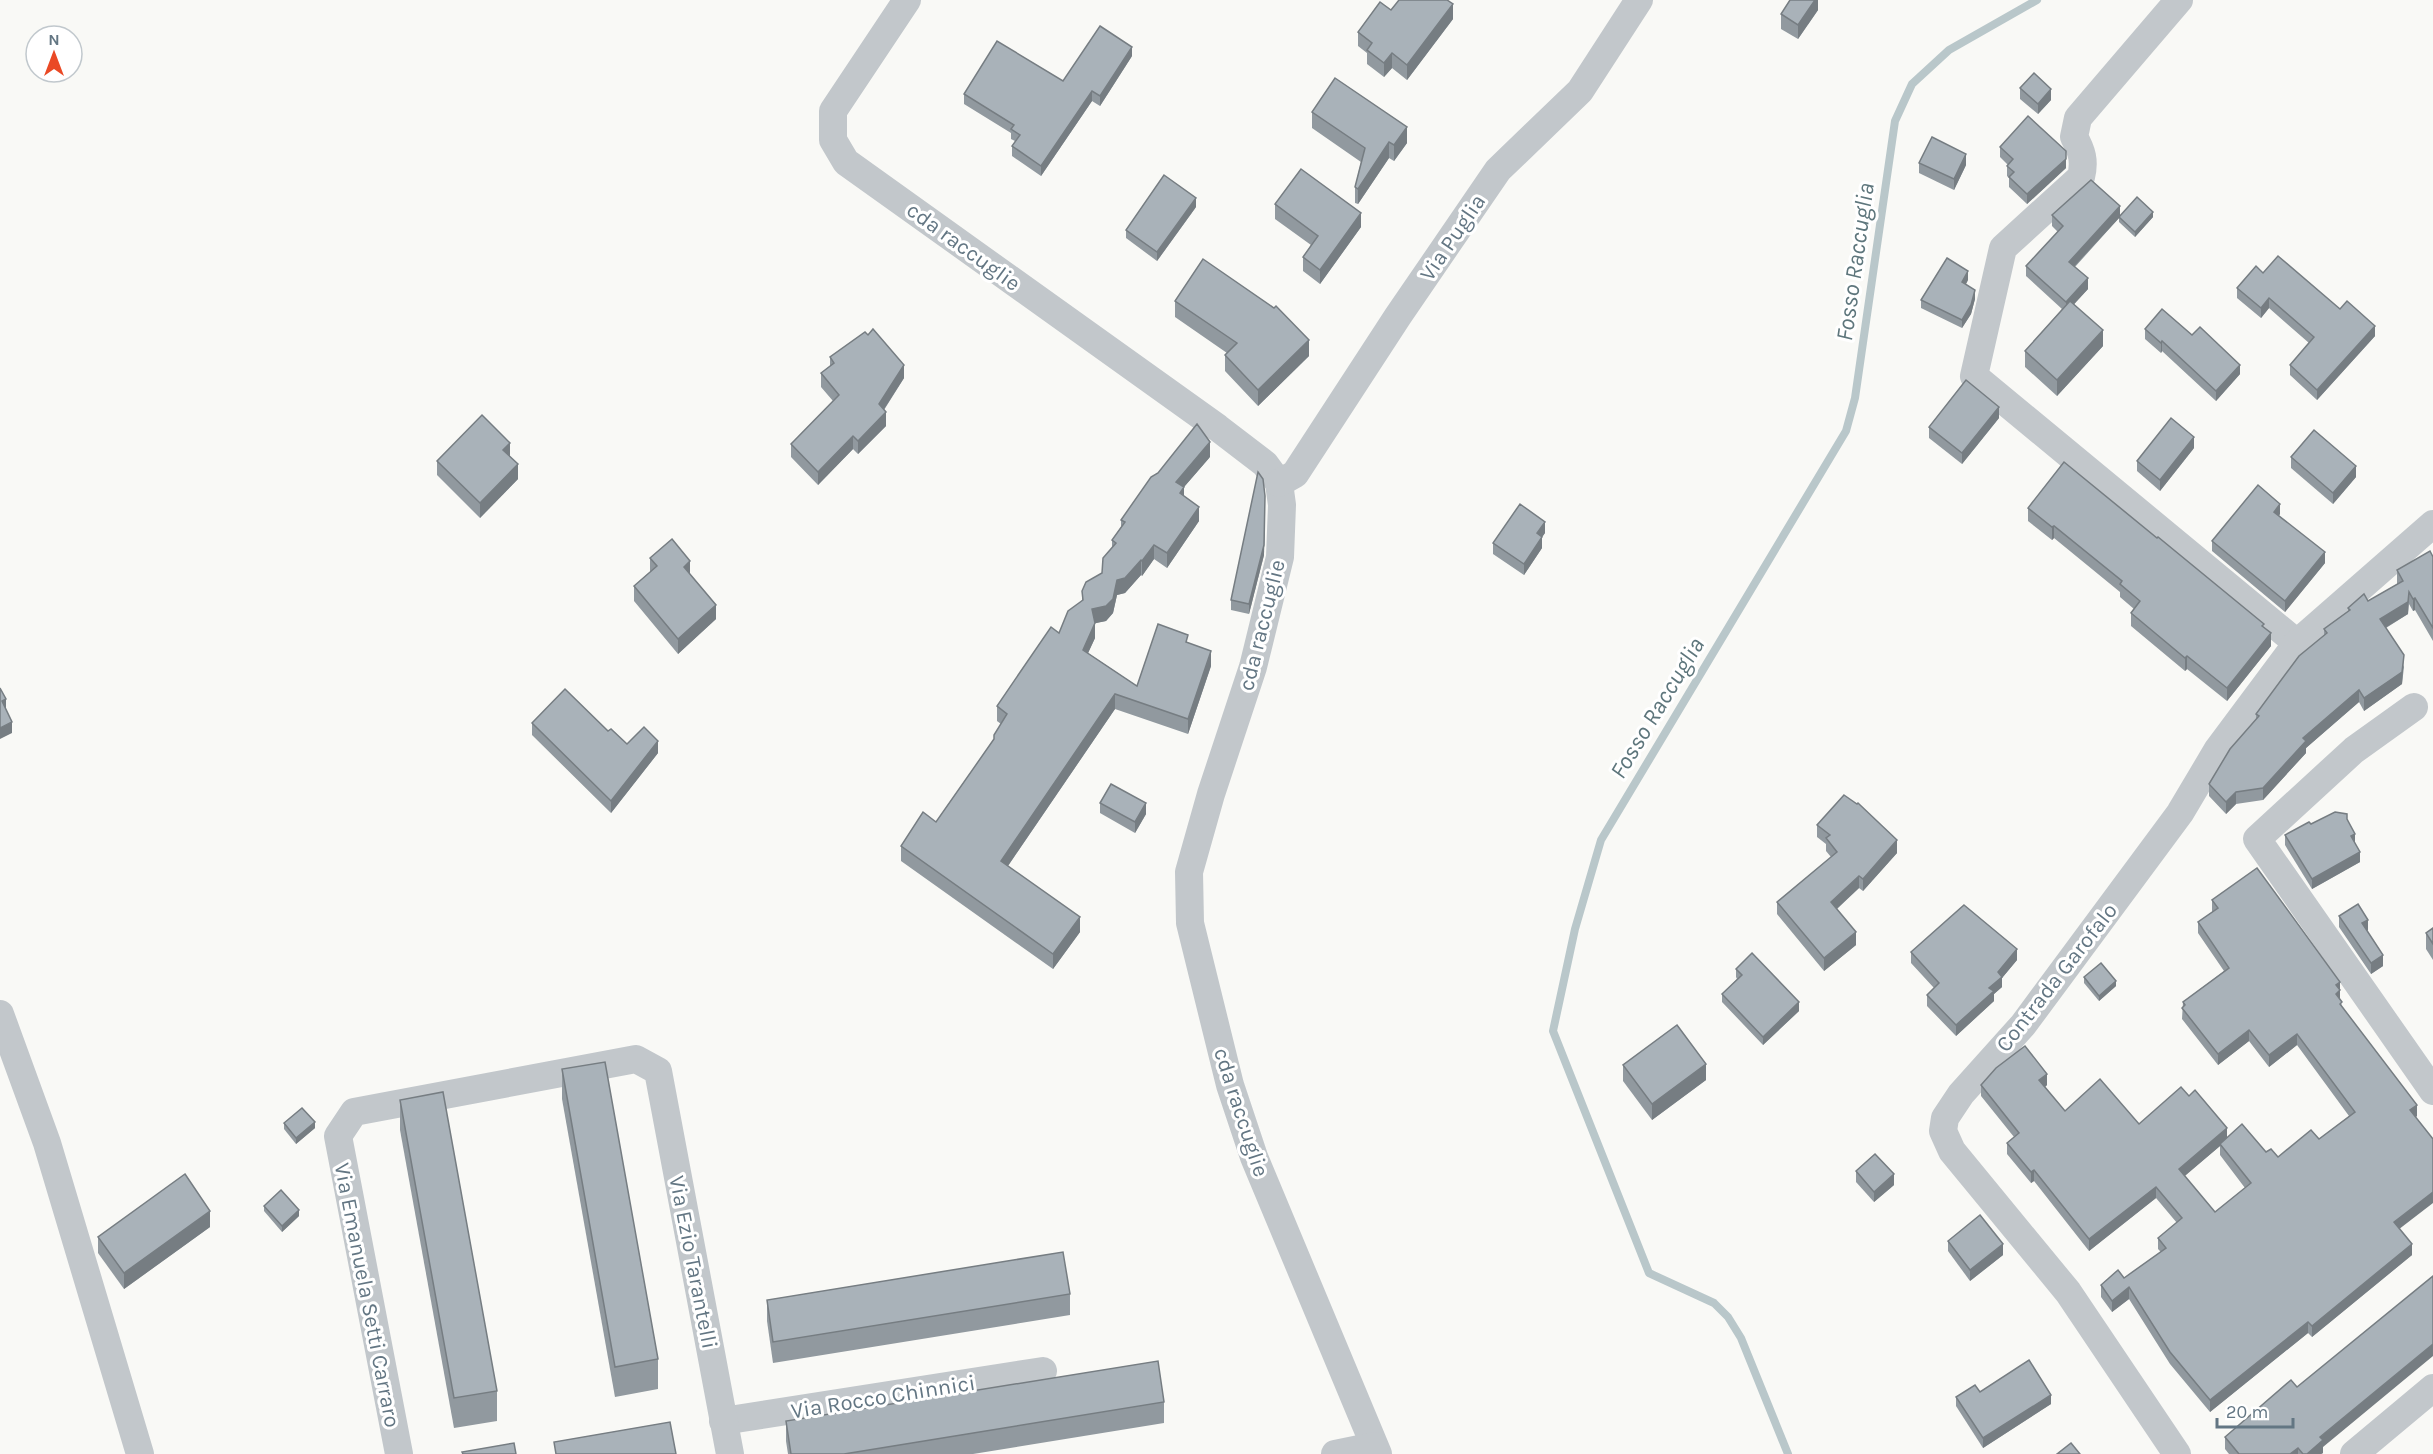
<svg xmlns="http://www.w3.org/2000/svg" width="2433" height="1454" font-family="Karla,sans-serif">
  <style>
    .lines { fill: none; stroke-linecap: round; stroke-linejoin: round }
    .stream { stroke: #b9c7ca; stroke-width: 8 }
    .street { stroke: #c2c7cb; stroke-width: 28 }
    .wall { fill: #91999f; fill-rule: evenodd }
    .shaded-wall { fill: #767d82 }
    .building { fill: #a9b2b9; stroke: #767d82; stroke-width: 1.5 }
    .labels { text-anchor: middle; stroke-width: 6; stroke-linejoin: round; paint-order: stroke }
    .street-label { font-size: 22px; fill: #637683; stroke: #fff }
    .water-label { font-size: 24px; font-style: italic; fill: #5e767c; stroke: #fff }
  </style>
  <rect width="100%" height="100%" fill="#f9f9f6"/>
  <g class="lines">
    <!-- stream -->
    <polyline class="stream" points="1788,1454 1741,1338 1728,1317 1714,1303 1649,1273 1553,1031 1575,929 1601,840 1846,431 1855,398 1895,121 1912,84 1949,50 2037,0"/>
    <!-- street -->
    <g class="street">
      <polyline points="907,0 833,111 833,140 846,162 1218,428 1265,464 1279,483 1282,505 1280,557 1253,667 1211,794 1189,872 1190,923 1230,1085 1254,1157 1378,1454"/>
      <path d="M2179,0L2078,118L2074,137C2082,151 2085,161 2081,177L2003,248L1974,376L2297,643"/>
      <polyline points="1279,483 1295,474 1398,316 1498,170 1580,91 1639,0"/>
      <polyline points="2414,707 2354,750 2257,839 2433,1091"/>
      <polyline points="0,1014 47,1143 140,1454"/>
      <polyline points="723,1421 1043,1371"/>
      <polyline points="399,1454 338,1136 354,1112 636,1059 658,1071 730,1454"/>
      <polyline points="1335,1454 1374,1446"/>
      <polyline points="2177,1454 2068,1292 1952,1151 1943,1131 1945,1118 1961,1094 2023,1025 2180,813 2218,749 2297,643 2433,524"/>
      <polyline points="2354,1454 2433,1388"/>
    </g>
  </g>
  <!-- wall -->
  <g class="wall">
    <polygon points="1818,0 1818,10 1798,39 1781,29 1781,14"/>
    <polygon points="1391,10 1453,19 1407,80 1392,68 1384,77 1367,64 1367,53 1358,46 1358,32"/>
    <polygon points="1132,56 1100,106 1092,101 1041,176 1012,156 1012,146 1015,141 1011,139 1011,133 964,104 964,94 1063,81"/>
    <polygon points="2020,88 2051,100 2038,114 2020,99"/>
    <polygon points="1312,112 1407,143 1394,161 1389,158 1358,204 1355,203 1355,187 1361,162 1312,128"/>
    <polygon points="2000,147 2066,165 2066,168 2027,204 2009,187 2009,178 2007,176 2007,166 2008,165 2000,157"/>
    <polygon points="1919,163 1966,165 1954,190 1919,173"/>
    <polygon points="1275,204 1361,227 1320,284 1303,271 1303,257 1311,245 1275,219"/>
    <polygon points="1196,207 1157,261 1126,238 1126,230"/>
    <polygon points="2052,215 2120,215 2153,217 2135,237 2119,222 2119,218 2075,267 2088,289 2074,304 2103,346 2057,396 2025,367 2025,351 2062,309 2026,276 2026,266 2058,232 2052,226"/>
    <polygon points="2263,273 2340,309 2375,336 2317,400 2290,375 2290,365 2309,343 2269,308 2261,318 2237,298 2237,288"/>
    <polygon points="1968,280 1966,284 1975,299 1971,314 1962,328 1921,308 1921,300"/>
    <polygon points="1175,301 1274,308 1309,356 1258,406 1225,371 1225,355 1227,353 1175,317"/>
    <polygon points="2145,329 2192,335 2240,374 2216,401 2162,351 2161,353 2145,339"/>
    <polygon points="830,357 904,378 884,410 886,426 858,454 853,449 818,485 791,457 791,444 833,401 821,387 821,373 830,366"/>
    <polygon points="1999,418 1962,464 1929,438 1929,427"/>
    <polygon points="2194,448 2160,491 2137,471 2137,461"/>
    <polygon points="510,457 518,479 480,518 437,475 437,461"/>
    <polygon points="1210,457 1184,487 1184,496 1199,521 1167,568 1154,559 1142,576 1141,575 1125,593 1117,595 1113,613 1106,621 1095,623 1095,638 1088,653 1137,686 1188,643 1211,666 1188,734 1115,709 1008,866 1080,932 1053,969 901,861 901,846 936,822 994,739 1001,724 997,721 997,706 1059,633 1082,600 1082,591 1102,573 1112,548 1112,540 1121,527 1121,520"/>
    <polygon points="2291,457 2356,477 2333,504 2291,468"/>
    <polygon points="1265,506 1264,555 1249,614 1231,610 1231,600"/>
    <polygon points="2028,508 2264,627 2271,646 2227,701 2187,669 2185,671 2131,626 2131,613 2134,609 2120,597 2120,592 2054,538 2052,540 2028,521"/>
    <polygon points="2280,514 2279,516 2325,563 2285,612 2212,551 2212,541"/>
    <polygon points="1545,533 1542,537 1542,548 1524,575 1493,554 1493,543"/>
    <polygon points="2433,557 2433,641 2415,610 2413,611 2409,604 2408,614 2386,628 2404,667 2402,684 2364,711 2359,702 2306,748 2306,753 2263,800 2236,804 2226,814 2209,796 2209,784 2256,719 2256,714 2324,635 2324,629 2348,611 2348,608 2368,601 2397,584 2397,570"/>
    <polygon points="650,558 716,619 678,654 634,601 634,586 650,572"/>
    <polygon points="532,723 608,731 627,744 658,753 611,813 532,735"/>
    <polygon points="1100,803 1146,814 1135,833 1100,813"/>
    <polygon points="2347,819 2355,844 2360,862 2312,889 2285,845 2285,835 2311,824"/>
    <polygon points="1817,825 1897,853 1863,891 1859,888 1837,909 1856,945 1824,971 1777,914 1777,902 1831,857 1826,851 1826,844 1817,837"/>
    <path d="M2212,900L2340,989V999L2342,1007L2417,1116L2416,1117L2400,1229L2412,1255L2312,1337L2308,1333L2210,1412L2170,1364L2129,1299L2112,1312L2101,1297V1285L2124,1278L2161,1252L2158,1249V1238L2177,1223L2156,1198L2089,1251L2034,1181L2031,1183L2007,1154V1143L2014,1137L1981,1096V1085H2047L2045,1087L2065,1111L2139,1124L2227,1137L2278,1157L2319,1139L2349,1116L2297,1045L2269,1067L2249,1041L2218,1065L2182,1019L2183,1002L2224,971L2198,933V922L2212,912ZM2220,1146V1155L2245,1188L2215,1212L2184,1176Z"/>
    <polygon points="2339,916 2368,930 2367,931 2383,966 2371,974 2339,927"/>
    <polygon points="2433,928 2433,960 2426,949 2426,933"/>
    <polygon points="1911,952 2017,960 2002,978 2002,987 1994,994 1994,1001 1956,1036 1927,1006 1927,995 1934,988 1911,963"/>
    <polygon points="1736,969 1799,1011 1763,1045 1722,1002 1722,994 1737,979 1736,977"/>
    <polygon points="2084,977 2116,986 2099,1001 2084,983"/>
    <polygon points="1623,1065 1706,1080 1652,1120 1623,1081"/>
    <polygon points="562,1069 658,1359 658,1389 615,1397 562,1099"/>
    <polygon points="400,1100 497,1391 497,1421 454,1428 400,1130"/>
    <polygon points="284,1123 315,1128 296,1144 284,1129"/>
    <polygon points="1856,1171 1894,1185 1874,1202 1856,1182"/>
    <polygon points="264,1206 299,1216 282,1232 264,1211"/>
    <polygon points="210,1227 124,1289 98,1253 98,1237"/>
    <polygon points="1948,1241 2003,1255 1970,1281 1948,1251"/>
    <polygon points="1070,1294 1070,1315 773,1363 767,1321 767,1300"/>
    <polygon points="1980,1392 2051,1404 1983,1448 1956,1406 1956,1397"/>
    <polygon points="1164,1402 1164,1423 973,1454 788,1454 786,1441 786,1421"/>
    <polygon points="2225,1437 2323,1447 2323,1453 2321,1454 2229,1454 2225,1449"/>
  </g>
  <!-- shaded-wall -->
  <g class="shaded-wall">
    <polygon points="1815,0 1818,0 1818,10 1798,39 1798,25"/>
    <polygon points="1453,4 1453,19 1407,80 1407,65"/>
    <polygon points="1132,47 1132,56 1100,106 1100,96"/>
    <polygon points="1392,53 1392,68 1384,77 1384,63"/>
    <polygon points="2051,89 2051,100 2038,114 2038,104"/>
    <polygon points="1092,91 1092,101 1041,176 1041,166"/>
    <polygon points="1407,127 1407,143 1394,161 1394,145"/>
    <polygon points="1389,142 1389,158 1358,204 1358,189"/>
    <polygon points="1966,154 1966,165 1954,190 1954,179"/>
    <polygon points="2066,155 2066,168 2027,204 2027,194"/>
    <polygon points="1196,198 1196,207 1157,261 1157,252"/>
    <polygon points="2120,206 2120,217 2069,272 2069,262"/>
    <polygon points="2153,212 2153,217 2135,237 2135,232"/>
    <polygon points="1361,213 1361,227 1320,284 1320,270"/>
    <polygon points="1968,271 1968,280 1962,291 1962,282"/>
    <polygon points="2088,278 2088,289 2066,313 2066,302"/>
    <polygon points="1975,290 1975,299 1971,314 1962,328 1962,320"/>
    <polygon points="2269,298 2269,308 2261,318 2261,308"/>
    <polygon points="2375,326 2375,336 2317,400 2317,390"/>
    <polygon points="2103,330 2103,346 2057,396 2057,380"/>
    <polygon points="1309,340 1309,356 1258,406 1258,390"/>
    <polygon points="2162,341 2162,351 2161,353 2161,343"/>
    <polygon points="904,365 904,378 879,417 879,404"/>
    <polygon points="2240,365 2240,374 2216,401 2216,391"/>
    <polygon points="1999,407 1999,418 1962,464 1962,453"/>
    <polygon points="886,412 886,426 858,454 858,441"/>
    <polygon points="853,436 853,449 818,485 818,472"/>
    <polygon points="2194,437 2194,448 2160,491 2160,480"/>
    <polygon points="1210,442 1210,457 1184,487 1184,502 1176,482"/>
    <polygon points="510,443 510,458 503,450"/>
    <polygon points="518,464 518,479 480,518 480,503"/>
    <polygon points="2356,466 2356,477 2333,504 2333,493"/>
    <polygon points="2280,504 2280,514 2274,522 2274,512"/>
    <polygon points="1265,506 1264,555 1249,614 1249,604"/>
    <polygon points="1199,507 1199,521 1167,568 1167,553"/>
    <polygon points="1545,522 1545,533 1537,544 1537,533"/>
    <polygon points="2054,526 2054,538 2052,540 2052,527"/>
    <polygon points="1542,537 1542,548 1524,575 1524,564"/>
    <polygon points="1154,545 1154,559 1142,576 1142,561"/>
    <polygon points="2325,552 2325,563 2285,612 2285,601"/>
    <polygon points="1141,560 1141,575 1125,593 1117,595 1113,613 1106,621 1092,624 1092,609 1117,580"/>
    <polygon points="690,561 690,575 684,567"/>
    <polygon points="2409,592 2408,614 2380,631 2380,619"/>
    <polygon points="2415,598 2415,610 2413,611 2413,599"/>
    <polygon points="716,605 716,619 678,654 678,639"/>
    <polygon points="1095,623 1095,638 1083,664 1083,650"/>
    <polygon points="2271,633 2271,646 2227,701 2227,688"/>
    <polygon points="1211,651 1211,666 1188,734 1188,719"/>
    <polygon points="2404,655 2402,684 2364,711 2364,698"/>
    <polygon points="2187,656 2187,669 2185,671 2185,658"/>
    <polygon points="2359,690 2359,702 2306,748 2306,753 2263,800 2263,788 2303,738"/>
    <polygon points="1115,694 1115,709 1001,876 1001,861"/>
    <polygon points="6,699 6,710 2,701"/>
    <polygon points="12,722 12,733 0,739 0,728"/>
    <polygon points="658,741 658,753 611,813 611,801"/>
    <polygon points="2236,792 2236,804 2226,814 2226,802"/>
    <polygon points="1146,803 1146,814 1135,833 1135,822"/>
    <polygon points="2355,834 2355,844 2351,836"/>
    <polygon points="1897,840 1897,853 1863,891 1863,879"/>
    <polygon points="2360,852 2360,862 2312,889 2312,879"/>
    <polygon points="1859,876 1859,888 1831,914 1831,902"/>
    <polygon points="1080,917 1080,932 1053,969 1053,954"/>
    <polygon points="2368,920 2368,930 2362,934 2362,923"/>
    <polygon points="1856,932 1856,945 1824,971 1824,958"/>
    <polygon points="2017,949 2017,960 2002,978 2002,987 1994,994 1994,1001 1956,1036 1956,1025 1989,988 1998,972"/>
    <polygon points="2383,955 2383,966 2371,974 2371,963"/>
    <polygon points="2116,981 2116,986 2099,1001 2099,996"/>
    <polygon points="2340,982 2340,1002 2336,1005 2336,985"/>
    <polygon points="1799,1002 1799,1011 1763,1045 1763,1037"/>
    <polygon points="2249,1030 2249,1041 2218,1065 2218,1054"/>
    <polygon points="2297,1034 2297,1045 2269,1067 2269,1055"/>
    <polygon points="1706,1064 1706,1080 1652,1120 1652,1104"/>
    <polygon points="2047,1074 2047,1085 2039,1092 2039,1080"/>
    <polygon points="2417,1105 2417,1116 2410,1121 2410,1110"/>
    <polygon points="315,1122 315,1128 296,1144 296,1138"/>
    <polygon points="2227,1128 2227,1140 2220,1144 2220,1146 2179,1181 2179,1169"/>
    <polygon points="2034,1170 2034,1181 2031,1183 2031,1172"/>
    <polygon points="1894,1174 1894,1185 1874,1202 1874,1192"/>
    <polygon points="2156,1187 2156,1198 2089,1251 2089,1239"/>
    <polygon points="2433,1192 2433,1203 2394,1233 2394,1222"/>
    <polygon points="299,1210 299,1216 282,1232 282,1226"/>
    <polygon points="210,1211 210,1227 124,1289 124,1273"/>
    <polygon points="2003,1244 2003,1255 1970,1281 1970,1270"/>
    <polygon points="2412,1244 2412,1255 2312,1337 2312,1326"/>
    <polygon points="2129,1287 2129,1299 2112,1312 2112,1301"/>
    <polygon points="2308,1322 2308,1333 2210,1412 2210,1400"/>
    <polygon points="2433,1344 2433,1356 2323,1447 2323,1453 2321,1454 2307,1454 2320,1437"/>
    <polygon points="2051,1395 2051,1404 1983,1448 1983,1438"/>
    <polygon points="2298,1448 2298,1454 2290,1454"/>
  </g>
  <!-- building -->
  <g class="building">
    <polygon points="1399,0 1447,0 1453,4 1407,65 1392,53 1384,63 1367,50 1372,43 1358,32 1380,2 1391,10"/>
    <polygon points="1790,0 1815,0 1798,25 1781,14"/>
    <polygon points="1100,26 1132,47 1100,96 1092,91 1041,166 1012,146 1020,135 1011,129 1014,125 964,94 997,41 1063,81"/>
    <polygon points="2034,73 2051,89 2038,104 2020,88"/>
    <polygon points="1335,78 1407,127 1394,145 1389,142 1358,189 1355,187 1365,148 1312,112"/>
    <polygon points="2028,116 2066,151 2066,159 2027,194 2009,177 2014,172 2007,166 2013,159 2000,147"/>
    <polygon points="1932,137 1966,154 1954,179 1919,163"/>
    <polygon points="1301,169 1361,213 1320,270 1303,257 1318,236 1275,204"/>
    <polygon points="1164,175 1196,198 1157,252 1126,230"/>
    <polygon points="2091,180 2120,206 2069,262 2088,278 2066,302 2026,266 2063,226 2052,215"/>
    <polygon points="2137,197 2153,212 2135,232 2119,217"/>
    <polygon points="2278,256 2340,309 2347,301 2375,326 2317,390 2290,365 2314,337 2269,298 2261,308 2237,288 2256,266 2263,273"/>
    <polygon points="1947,258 1968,271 1962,282 1975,290 1971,305 1962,320 1921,300"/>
    <polygon points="1203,259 1274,308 1276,306 1309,340 1258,390 1225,355 1237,343 1175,301"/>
    <polygon points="2070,301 2103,330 2057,380 2025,351"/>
    <polygon points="2162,309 2192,335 2200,327 2240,365 2216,391 2162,341 2161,343 2145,329"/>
    <polygon points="873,329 904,365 879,404 886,412 858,441 853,436 818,472 791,444 839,395 821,373 834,363 830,357 865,332 868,335"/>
    <polygon points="1966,380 1999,407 1962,453 1929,427"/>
    <polygon points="482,415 510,443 503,450 518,464 480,503 437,461"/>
    <polygon points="2171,418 2194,437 2160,480 2137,461"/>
    <polygon points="1197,424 1210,442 1176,482 1184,487 1180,493 1199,507 1167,553 1154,545 1142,561 1141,560 1125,578 1117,580 1113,599 1106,606 1092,609 1095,623 1083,650 1137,686 1158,624 1188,635 1186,642 1211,651 1188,719 1115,694 1001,861 1080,917 1053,954 901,846 923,812 936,822 994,739 994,735 1007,714 997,706 1051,627 1059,633 1068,611 1083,600 1082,591 1086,582 1102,573 1103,558 1116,543 1112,540 1125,522 1121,520 1151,477 1158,473"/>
    <polygon points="2314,430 2356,466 2333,493 2291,457"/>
    <polygon points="2064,462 2157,538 2158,537 2264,624 2262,626 2271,633 2227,688 2187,656 2185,658 2131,613 2140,601 2120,584 2122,581 2054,526 2052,527 2028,508"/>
    <polygon points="1258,472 1263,479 1265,496 1264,545 1249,604 1231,600"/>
    <polygon points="2258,485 2280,504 2274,512 2325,552 2285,601 2212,541"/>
    <polygon points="1520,504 1545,522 1537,533 1542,537 1524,564 1493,543"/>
    <polygon points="672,539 690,561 684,567 716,605 678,639 634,586 657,566 650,558"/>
    <polygon points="2430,551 2433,557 2433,628 2415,598 2413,599 2409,592 2408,602 2380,619 2404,655 2402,672 2364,698 2359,690 2303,738 2306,741 2263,788 2236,792 2226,802 2209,784 2230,749 2259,716 2256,714 2299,656 2327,633 2324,629 2350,610 2348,608 2364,594 2368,601 2403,581 2397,570"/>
    <polygon points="0,688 6,699 2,701 12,722 0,728"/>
    <polygon points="565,689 608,731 611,729 627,744 644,727 658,741 611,801 532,723"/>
    <polygon points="1111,784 1146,803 1135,822 1100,803"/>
    <polygon points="1844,795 1857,804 1858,803 1897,840 1863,879 1859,876 1831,902 1856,932 1824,958 1777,902 1837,852 1826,838 1830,835 1817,825"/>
    <polygon points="2335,812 2347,814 2347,819 2355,834 2351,836 2360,852 2312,879 2285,835 2309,822 2311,824"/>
    <polygon points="2257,868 2340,982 2336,985 2340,990 2336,994 2342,1002 2340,1004 2417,1105 2410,1110 2433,1139 2433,1192 2394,1222 2412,1244 2312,1326 2308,1322 2210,1400 2170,1352 2129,1287 2112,1301 2101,1285 2118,1270 2124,1278 2166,1248 2158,1238 2182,1218 2156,1187 2089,1239 2034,1170 2031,1172 2007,1143 2019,1133 1981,1085 1996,1068 2025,1046 2047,1074 2039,1080 2065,1111 2100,1079 2139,1124 2181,1087 2189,1096 2195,1090 2227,1128 2179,1169 2215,1212 2251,1183 2220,1144 2242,1124 2266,1152 2271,1149 2278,1157 2311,1130 2319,1139 2355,1112 2297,1034 2269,1055 2249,1030 2218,1054 2182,1008 2185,1005 2183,1002 2229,968 2198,922 2218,908 2212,900"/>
    <polygon points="2358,904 2368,920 2362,923 2383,955 2371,963 2339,916"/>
    <polygon points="1964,905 2017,949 1998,972 2002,977 1989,988 1994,991 1956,1025 1927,995 1939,983 1911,952"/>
    <polygon points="2433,928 2433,944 2426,933"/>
    <polygon points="1752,953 1799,1002 1763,1037 1722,994 1742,975 1736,969"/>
    <polygon points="2101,963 2116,981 2099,996 2084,977"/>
    <polygon points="1677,1025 1706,1064 1652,1104 1623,1065"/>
    <polygon points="605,1062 658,1359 615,1367 562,1069"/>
    <polygon points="443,1092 497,1391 454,1398 400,1100"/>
    <polygon points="302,1108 315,1122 296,1138 284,1123"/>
    <polygon points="1875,1154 1894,1174 1874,1192 1856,1171"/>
    <polygon points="185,1174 210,1211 124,1273 98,1237"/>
    <polygon points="281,1190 299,1210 282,1226 264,1206"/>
    <polygon points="1980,1215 2003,1244 1970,1270 1948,1241"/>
    <polygon points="1063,1252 1070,1294 773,1342 767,1300"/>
    <polygon points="2433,1276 2433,1344 2320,1437 2323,1440 2307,1454 2303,1454 2298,1448 2290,1454 2239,1454 2225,1437 2291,1380 2297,1387"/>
    <polygon points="2029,1360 2051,1395 1983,1438 1956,1397 1975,1385 1980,1392"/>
    <polygon points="1158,1361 1164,1402 844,1454 791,1454 786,1421"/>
    <polygon points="670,1422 676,1454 556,1454 554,1442"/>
    <polygon points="514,1443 516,1454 463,1454 462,1452"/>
    <polygon points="2071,1443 2080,1454 2057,1454"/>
  </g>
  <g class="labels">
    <!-- street labels -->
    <g class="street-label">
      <text transform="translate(1452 237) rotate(-56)" y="8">Via Puglia</text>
      <text transform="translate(964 246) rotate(36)" y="8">cda raccuglie</text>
      <text transform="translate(1261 625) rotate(-76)" y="8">cda raccuglie</text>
      <text transform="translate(2056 977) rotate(-52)" y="8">Contrada Garofalo</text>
      <text transform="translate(1242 1112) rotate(72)" y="8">cda raccuglie</text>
      <text transform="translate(694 1262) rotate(79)" y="8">Via Ezio Tarantelli</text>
      <text transform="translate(368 1295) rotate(79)" y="8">Via Emanuela Setti Carraro</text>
      <text transform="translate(883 1396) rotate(-9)" y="8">Via Rocco Chinnici</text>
    </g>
    <!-- water labels -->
    <g class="water-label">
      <text transform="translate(1855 262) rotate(-82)" y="8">Fosso Raccuglia</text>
      <text transform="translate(1657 708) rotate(-59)" y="8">Fosso Raccuglia</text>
    </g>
  </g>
  <!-- north arrow -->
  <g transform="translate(54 54)"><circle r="28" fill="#ffffff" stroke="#c1c8cd" stroke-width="1.5"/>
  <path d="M0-4.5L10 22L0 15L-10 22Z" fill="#ea4925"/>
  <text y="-9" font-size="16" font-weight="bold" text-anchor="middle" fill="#637683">N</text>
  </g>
  <!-- scale -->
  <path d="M2217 1418v9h76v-9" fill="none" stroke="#637683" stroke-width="3"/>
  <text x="2226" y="1418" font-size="18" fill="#637683" stroke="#ffffff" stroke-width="4.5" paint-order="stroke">20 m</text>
</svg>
